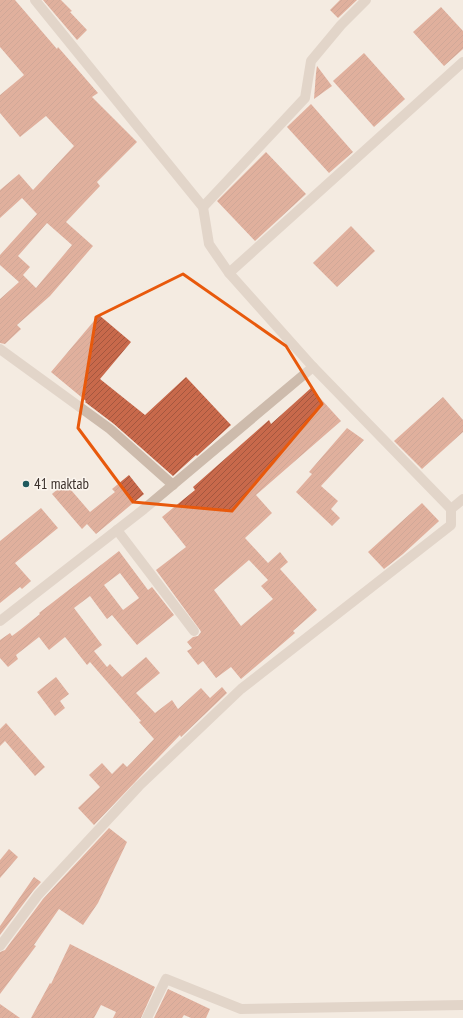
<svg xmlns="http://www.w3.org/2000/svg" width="463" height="1018" font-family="'PT Sans Narrow',sans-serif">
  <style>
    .building { fill: url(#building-hatch); fill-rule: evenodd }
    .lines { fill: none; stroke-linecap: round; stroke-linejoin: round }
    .minor { stroke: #cdbbac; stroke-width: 10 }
    .marked { fill: none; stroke: #e8590c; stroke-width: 3; stroke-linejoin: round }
    .poi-dot { fill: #1f5a5e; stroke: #fbf5ee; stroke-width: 1.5 }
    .labels { text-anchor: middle; stroke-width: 3; stroke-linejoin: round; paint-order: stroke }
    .poi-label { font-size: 15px; fill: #3b302b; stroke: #fbf5ee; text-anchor: start }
  </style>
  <defs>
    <pattern id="building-hatch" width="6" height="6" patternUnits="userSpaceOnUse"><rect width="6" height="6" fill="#c8694b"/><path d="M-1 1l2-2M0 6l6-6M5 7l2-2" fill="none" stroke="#a4573f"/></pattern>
  </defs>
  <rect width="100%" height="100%" fill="#f4ebe1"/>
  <!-- building -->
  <g class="building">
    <path d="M0,0H15L57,49L58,47L98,93L92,97L137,142L97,182L100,186L66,222L93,246L50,296L17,325L21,329L5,344L0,343V299L19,282L0,265V255L37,214L22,198L0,218V190L19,174L33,190L74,146L46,116L20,137L0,113V95L24,75L0,47ZM47,223L72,245L36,288L23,275L30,267L18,256Z"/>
    <polygon points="43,0 61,0 72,11 70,12 87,30 77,40"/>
    <polygon points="340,0 357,0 338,18 330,10"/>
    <polygon points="441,7 463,31 463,49 444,66 413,32"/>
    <polygon points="364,53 405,99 374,127 333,81"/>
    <polygon points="317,66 332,86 314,99 316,73"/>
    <polygon points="311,104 353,152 329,173 287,127"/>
    <polygon points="266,152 306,194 255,241 217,201"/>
    <polygon points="351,226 375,251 337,287 313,263"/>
    <polygon points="99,315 131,342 100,379 145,415 186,377 231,425 197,456 196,455 173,476 114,424 85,402 86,401 51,372"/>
    <path d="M311,388L341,421L256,495L272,513L245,538L268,563L280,552L288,562L280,569L317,610L293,631L295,633L241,679L231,667L216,678L203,661L198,665L187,651L192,648L187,642L193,637L198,636L201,632L200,630L156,570L186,547L162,517L195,490L193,487L269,420L271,424ZM249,560L268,580L261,586L273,599L241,626L214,590Z"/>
    <polygon points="443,397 463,420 463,432 422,469 394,441"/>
    <polygon points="347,428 364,440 321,486 338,501 331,509 340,518 332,526 296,492 312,474 309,472"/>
    <polygon points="129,475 144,494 96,534 87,524 82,529 52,494 65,483 90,512 115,492 112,489"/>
    <polygon points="422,503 439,521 403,554 384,569 368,552"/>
    <polygon points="41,508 58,528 15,563 31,581 22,589 20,587 0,603 0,541"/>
    <path d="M119,551L148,590L152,587L174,615L137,645L112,615L107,619L90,596L74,608L102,645L94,651L107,667L110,664L122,677L146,657L160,673L136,693L155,713L172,700L178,709L201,688L210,698L222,687L227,693L181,737L180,735L94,825L78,808L100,787L89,775L102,763L112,774L123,763L127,767L154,739L139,722L141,721L90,662L87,665L65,637L49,650L39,637L16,655L18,659L8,667L0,658V640L10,633L12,636L20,630L40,614L39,613ZM120,573L139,598L123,610L104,585Z"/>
    <polygon points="56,677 69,694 60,701 65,708 55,716 37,692"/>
    <polygon points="6,723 45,767 35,776 5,741 0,746 0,729"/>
    <polygon points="109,828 127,842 98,903 83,925 59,909 34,945 36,946 0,994 0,952 5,950 43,899"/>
    <polygon points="9,849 18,857 0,878 0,860"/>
    <polygon points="34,877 41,882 33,891 0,935 0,926"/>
    <polygon points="70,944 155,987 141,1018 113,1018 116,1012 101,1005 94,1018 31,1018 50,983 51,984"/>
    <polygon points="168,989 210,1009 206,1018 191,1018 184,1015 182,1018 154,1018"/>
    <polygon points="0,1004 20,1018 0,1018"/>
  </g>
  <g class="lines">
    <!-- minor -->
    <g class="minor">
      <polyline points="35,0 203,207 209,244 229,273 313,367 451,509 463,499"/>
      <polyline points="203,207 305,98 311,61 341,25 366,0"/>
      <polyline points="229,273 463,62"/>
      <polyline points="0,349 110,429 173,485"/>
      <polyline points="117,530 194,631"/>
      <polyline points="0,621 144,509 313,367"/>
      <polyline points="0,946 38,895 139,786 241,689 451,525 451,509"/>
      <polyline points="147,1018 166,979 241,1009 463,1005"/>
    </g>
  </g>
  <!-- marked area -->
  <path d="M0 0H463V1018H0ZM183,274L286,346L322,404L232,511L133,502L78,428L96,317Z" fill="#f4ebe1" fill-opacity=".55" fill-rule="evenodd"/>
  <path class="marked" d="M183,274L286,346L322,404L232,511L133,502L78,428L96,317Z"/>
  <!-- markers -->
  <circle class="poi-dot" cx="26" cy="484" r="4"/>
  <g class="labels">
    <!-- poi labels -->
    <g class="poi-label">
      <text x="34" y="489">41 maktab</text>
    </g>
  </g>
</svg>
